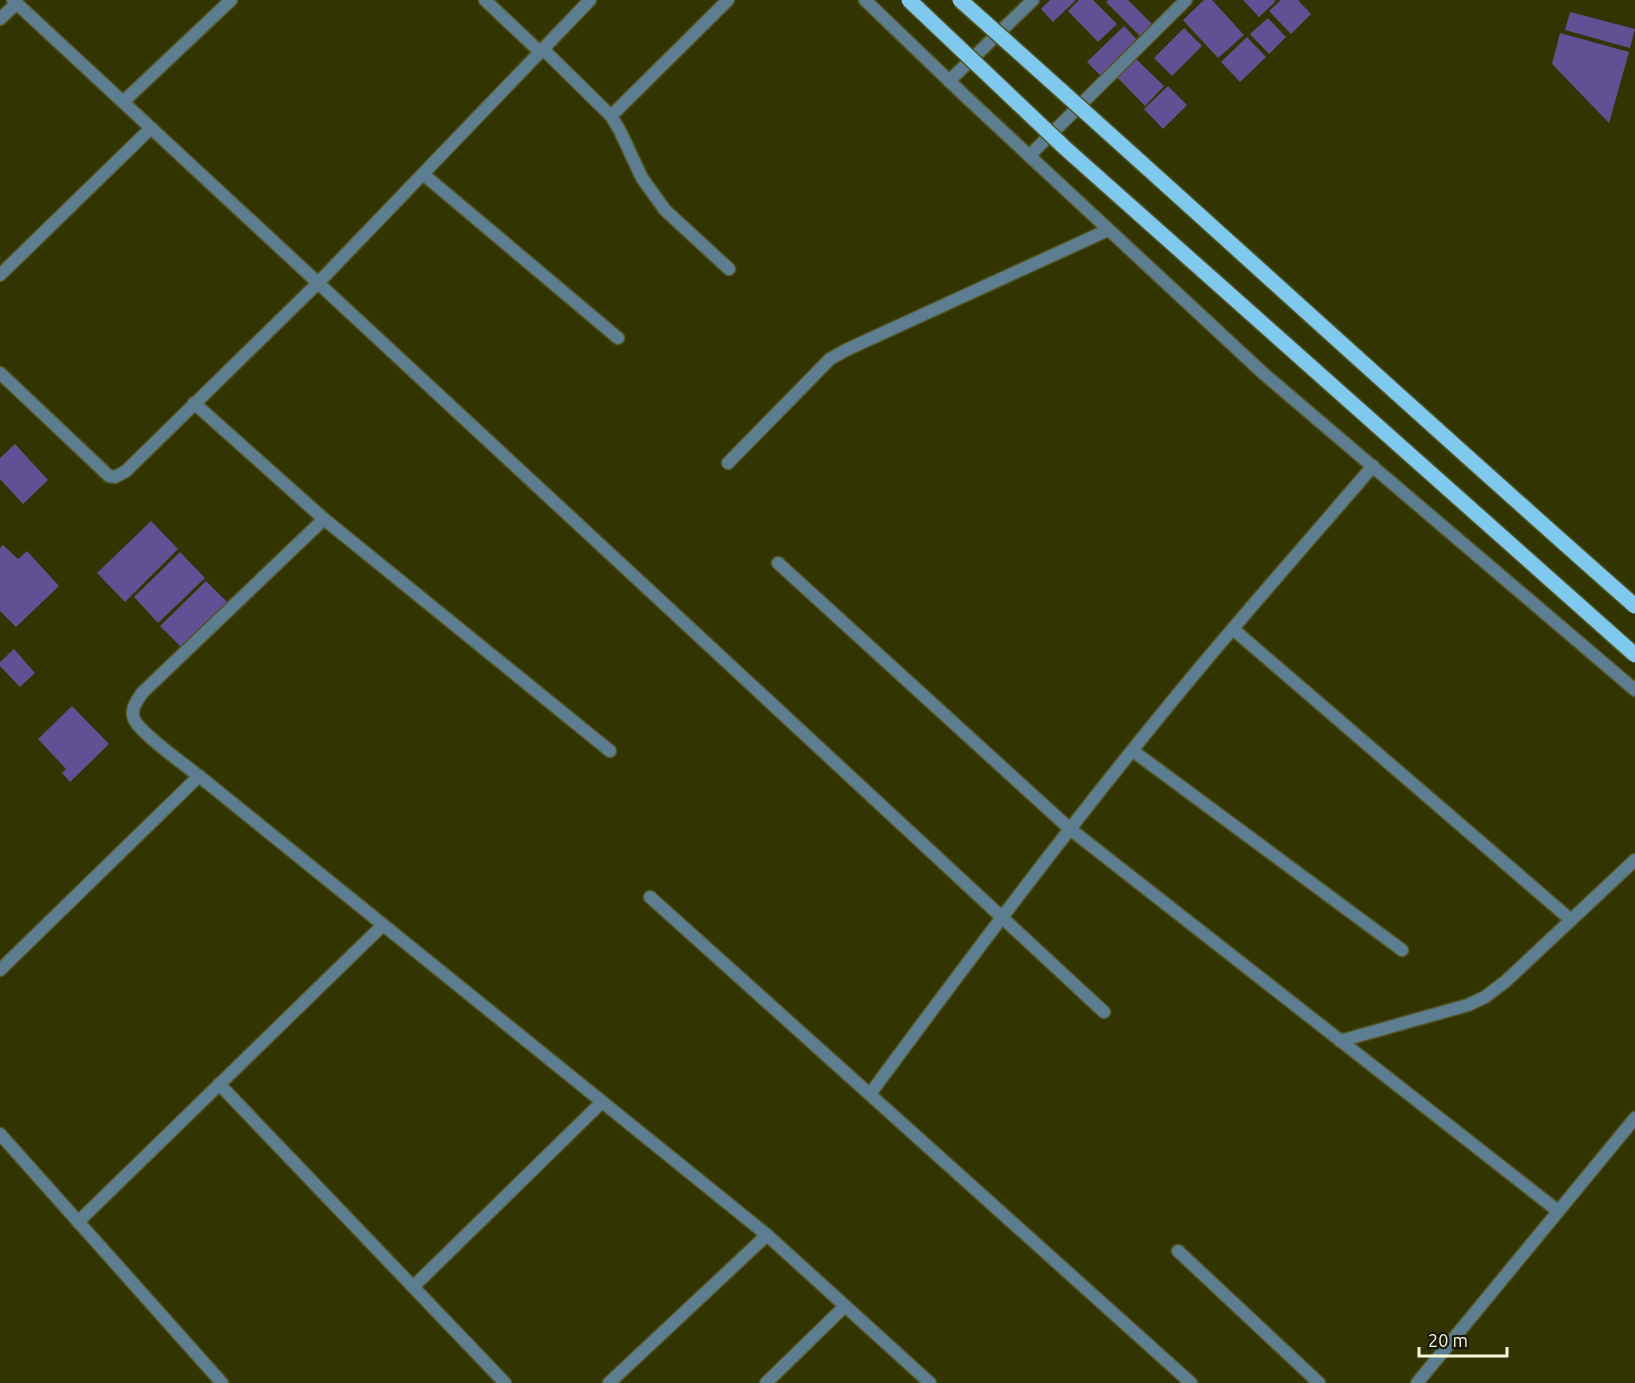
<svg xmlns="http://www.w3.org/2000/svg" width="1635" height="1383" font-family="Ubuntu,sans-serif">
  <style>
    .building { fill: #5f5194 }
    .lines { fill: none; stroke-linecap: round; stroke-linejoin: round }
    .minor-casing { stroke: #525423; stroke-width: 15 }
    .tertiary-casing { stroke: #525423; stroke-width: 15 }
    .minor { stroke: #5c7e90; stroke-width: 12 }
    .tertiary { stroke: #5c7e90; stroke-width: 12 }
    .primary-bridge-casing { stroke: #525423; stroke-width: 18; stroke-linecap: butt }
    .primary-bridge { stroke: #80c9ee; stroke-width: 15 }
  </style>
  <rect width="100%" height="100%" fill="#333500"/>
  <!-- building -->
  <g class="building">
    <polygon points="1050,0 1076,0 1053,22 1041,9"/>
    <polygon points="1079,0 1093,0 1117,24 1098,42 1068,11"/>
    <polygon points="1108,0 1128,0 1154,26 1142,38 1106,2"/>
    <polygon points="1204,0 1212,0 1244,35 1218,58 1183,20"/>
    <polygon points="1243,0 1274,0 1276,1 1259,17"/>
    <polygon points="1281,0 1298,0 1311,14 1291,34 1269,11"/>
    <polygon points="1570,12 1635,29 1630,48 1565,30"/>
    <polygon points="1268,18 1286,37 1269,54 1250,34"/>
    <polygon points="1124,26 1140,43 1104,79 1087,62"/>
    <polygon points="1184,28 1202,46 1172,76 1154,58"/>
    <polygon points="1560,33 1629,52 1609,123 1552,64"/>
    <polygon points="1247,37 1266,57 1240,82 1221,62"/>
    <polygon points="1134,57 1164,86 1145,106 1116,76"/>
    <polygon points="1168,86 1187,105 1163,129 1144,109"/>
    <polygon points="15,444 48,480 23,504 0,479 0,458"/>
    <polygon points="151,521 178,549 125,602 97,573"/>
    <polygon points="3,545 18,559 27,551 59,586 16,627 0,611 0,548"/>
    <polygon points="180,552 205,578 158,623 134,597"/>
    <polygon points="206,581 231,606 185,651 160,626"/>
    <polygon points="14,649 35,673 20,687 0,666 0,662"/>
    <polygon points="72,706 109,744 70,782 62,773 66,769 38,739"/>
  </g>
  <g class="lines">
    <!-- minor casing -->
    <g class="minor-casing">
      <g id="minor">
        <polyline points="13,0 1104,1012"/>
        <polyline points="485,0 540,52"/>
        <polyline points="0,19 17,3"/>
        <polyline points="543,49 611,116 620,131 642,178 665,210 729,269"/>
        <polyline points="949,81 1033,0"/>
        <polyline points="123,102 231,0"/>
        <polyline points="611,116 728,0"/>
        <polyline points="1029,156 1186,0"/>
        <polyline points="423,174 618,338"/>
        <polyline points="0,275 151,128"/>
        <polyline points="0,373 109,476 115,477 126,471 318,283 590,0"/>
        <polyline points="194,403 324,519 610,751"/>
        <polyline points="728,463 830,359 848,349 1108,230"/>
        <path d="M324,519L142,693C137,701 130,709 134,719C139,732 186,766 199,776L767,1235L930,1383"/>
        <polyline points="778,563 1070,829 1558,1211"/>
        <polyline points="1233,629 1571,920"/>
        <polyline points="1133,751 1402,950"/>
        <polyline points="650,897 1191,1383"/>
        <polyline points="0,970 199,776"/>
        <polyline points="1340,1041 1468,1005 1485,997 1506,981 1635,860"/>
        <polyline points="219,1084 505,1383"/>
        <path d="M870,1094C974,953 1080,812 1192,677C1251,606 1313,536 1373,466"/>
        <polyline points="0,1134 222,1383"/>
        <polyline points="78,1222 383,925"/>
        <polyline points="1178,1251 1319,1383"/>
        <polyline points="413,1287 602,1102"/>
        <polyline points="609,1383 767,1235"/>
        <polyline points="766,1383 845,1306"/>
      </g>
    </g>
    <!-- tertiary casing -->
    <g class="tertiary-casing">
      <g id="tertiary">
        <polyline points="865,0 966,97 1264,374 1635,690"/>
        <polyline points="1417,1383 1635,1118"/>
      </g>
    </g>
    <!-- minor -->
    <use href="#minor" class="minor"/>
    <!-- tertiary -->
    <use href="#tertiary" class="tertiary"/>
    <!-- primary-bridge casing -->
    <g class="primary-bridge-casing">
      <g id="primary-bridge">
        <polyline points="909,0 1065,148 1635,655"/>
        <path d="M960,0C1186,201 1408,406 1635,606"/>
      </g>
    </g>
    <!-- primary-bridge -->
    <use href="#primary-bridge" class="primary-bridge"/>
  </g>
  <!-- scale -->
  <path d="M1419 1347v9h88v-9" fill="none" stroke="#f4f7dc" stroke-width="3"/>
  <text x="1428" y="1347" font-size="18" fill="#f4f7dc" stroke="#1a1b07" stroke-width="4.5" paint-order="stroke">20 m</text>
</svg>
